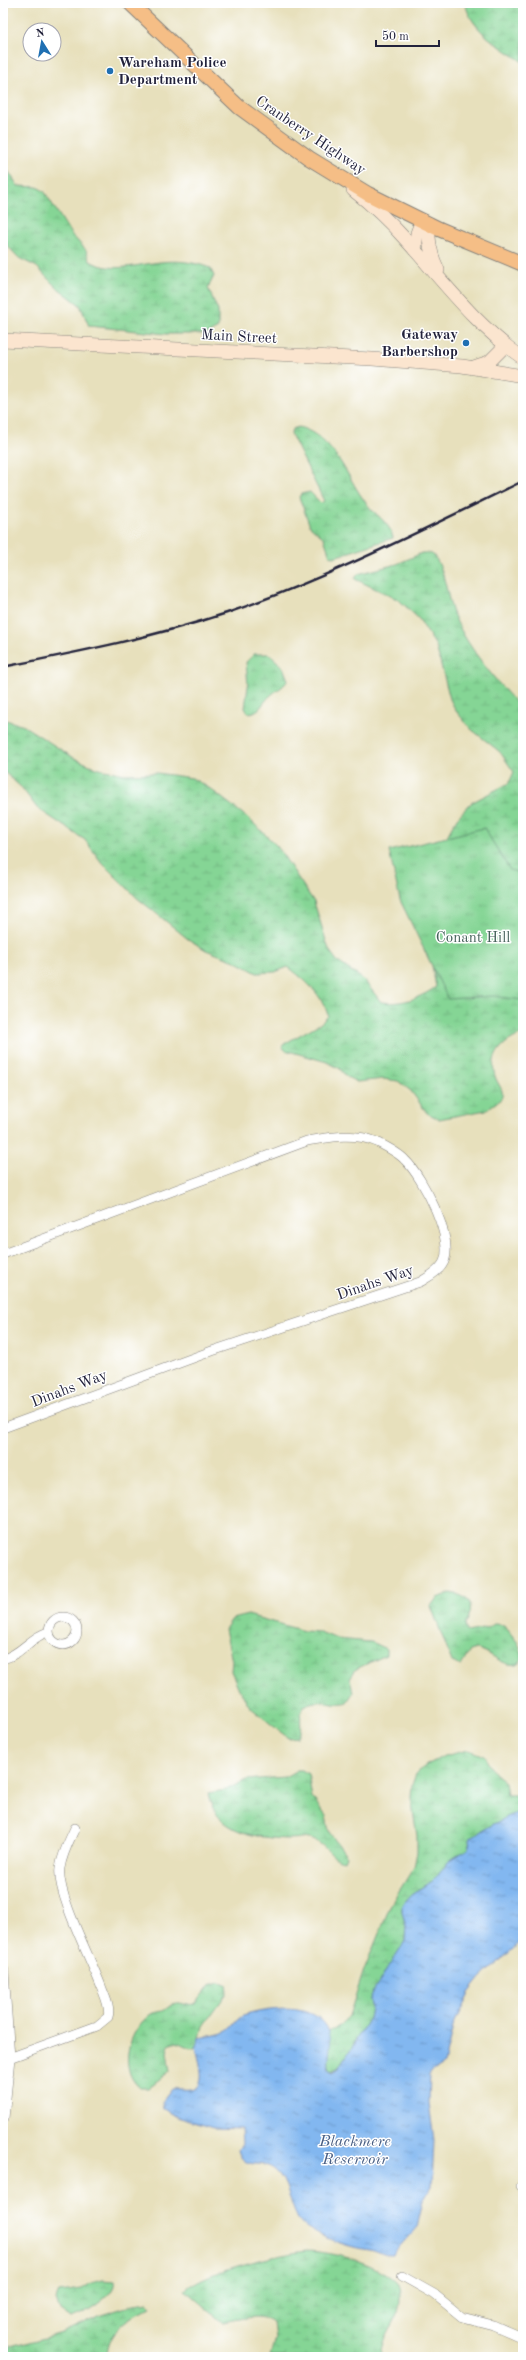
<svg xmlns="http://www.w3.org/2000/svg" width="526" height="2360" font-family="'Old Standard TT',serif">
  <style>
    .wetland { fill: url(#wetland-marsh); stroke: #547c68 }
    .park { fill: url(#park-tufts); stroke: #547c68 }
    .water { fill: url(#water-ripples); stroke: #526c96 }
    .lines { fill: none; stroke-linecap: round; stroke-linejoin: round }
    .minor-casing { stroke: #84817c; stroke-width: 10 }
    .tertiary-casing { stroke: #84817c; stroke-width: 12 }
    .secondary-casing { stroke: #84817c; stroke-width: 14 }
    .primary-casing { stroke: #84817c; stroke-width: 16 }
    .minor { stroke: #fff; stroke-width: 9 }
    .tertiary { stroke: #fff; stroke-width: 11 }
    .secondary { stroke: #fbe5cf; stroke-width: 13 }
    .primary { stroke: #f5be86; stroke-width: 14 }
    .rail { stroke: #22223b; stroke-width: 2.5 }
    .poi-dot { fill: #1f6fb2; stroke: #fff; stroke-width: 1.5 }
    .labels { text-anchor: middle; stroke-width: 3; stroke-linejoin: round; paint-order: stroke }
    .poi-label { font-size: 15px; font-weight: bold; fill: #22223b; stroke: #fff; text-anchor: start }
    .street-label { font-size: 15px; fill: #22223b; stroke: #fff }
    .park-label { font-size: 15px; fill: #45615a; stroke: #fff }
    .water-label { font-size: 16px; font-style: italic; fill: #485e83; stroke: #fff }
  </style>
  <defs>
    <pattern id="wetland-marsh" width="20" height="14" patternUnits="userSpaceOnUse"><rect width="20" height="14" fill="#85d595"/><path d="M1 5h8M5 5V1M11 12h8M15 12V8" fill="none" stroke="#73b781"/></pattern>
    <pattern id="park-tufts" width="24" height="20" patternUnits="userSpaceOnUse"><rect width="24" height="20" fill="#85d595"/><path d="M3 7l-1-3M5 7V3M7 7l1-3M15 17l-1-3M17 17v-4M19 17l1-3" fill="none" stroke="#73b781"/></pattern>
    <pattern id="water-ripples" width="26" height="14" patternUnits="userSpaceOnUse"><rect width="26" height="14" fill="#82b7f0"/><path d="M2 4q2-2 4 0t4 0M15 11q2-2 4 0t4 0" fill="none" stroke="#6a94c4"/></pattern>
  </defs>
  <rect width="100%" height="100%" fill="#fff"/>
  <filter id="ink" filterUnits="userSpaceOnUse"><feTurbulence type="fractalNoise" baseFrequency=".025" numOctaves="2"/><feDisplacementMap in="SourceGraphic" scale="8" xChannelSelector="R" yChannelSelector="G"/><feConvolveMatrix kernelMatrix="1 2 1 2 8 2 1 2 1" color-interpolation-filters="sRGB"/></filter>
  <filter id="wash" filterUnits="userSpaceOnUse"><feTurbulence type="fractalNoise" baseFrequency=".012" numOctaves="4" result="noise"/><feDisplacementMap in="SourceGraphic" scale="16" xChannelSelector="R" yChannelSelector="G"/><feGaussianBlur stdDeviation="0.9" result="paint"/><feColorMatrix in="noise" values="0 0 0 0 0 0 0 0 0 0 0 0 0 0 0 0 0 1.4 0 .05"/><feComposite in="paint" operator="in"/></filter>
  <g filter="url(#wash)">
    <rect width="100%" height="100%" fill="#e7e0bc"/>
    <!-- wetland -->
    <g class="wetland">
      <path d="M465,3H523V62C500,46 472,32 465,3Z"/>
      <path d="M3,163L18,186L37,187L44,191L71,234L86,250L90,261C112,274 138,264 161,262C177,260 195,262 210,268L214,276L208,288L218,311V328L207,334H166L89,326L80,305L54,285L37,267L19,258L3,241Z"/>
      <path d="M299,427C312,431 320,437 329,447C346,465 354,490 371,509C380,518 390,524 393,538L334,557L330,556L324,538L310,526L299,497L301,494L310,492L321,503L324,501L291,434L292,429Z"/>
      <path d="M422,553C426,553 430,552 433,555C444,566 447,596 452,610C463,643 499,685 523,710V1034C503,1041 487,1056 496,1079C499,1086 505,1091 501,1099L486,1110L439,1119L427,1113L411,1091L398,1081L383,1079L357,1082L347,1077L339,1068L327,1062L285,1050L282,1046L284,1044L321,1023L328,1016C324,996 303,978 288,967L275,972L257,973L235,961L206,950L188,939L136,897L102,863L85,840L37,808L22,788L3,771V719L24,726L74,758L99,769L125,774L157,773L192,778L209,788L248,818L277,846L314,902L329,950L338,962L364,980L381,1002C402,1005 420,998 436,987L427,939L447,836L457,818L471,803L509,783L514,772L500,752L471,729L456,711L450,699L436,646L419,619L399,600L355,579L358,574L397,564Z"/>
      <path d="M254,654H269L283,667L288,680C283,688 276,690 270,696C262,703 260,713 248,713L245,708L248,686L246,662Z"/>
      <path d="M450,1593C472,1596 475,1607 465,1625L467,1632L488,1628L494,1624L504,1625L518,1643L523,1657C513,1677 491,1651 477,1649L470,1651L461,1666L452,1662L431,1606L437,1598Z"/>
      <path d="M248,1615L304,1631L320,1632L337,1639L371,1642L386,1649V1655L356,1669L350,1678L353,1693L347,1702C333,1707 323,1696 304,1706C297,1716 304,1727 298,1737L288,1738L250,1707L239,1689L231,1671L232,1661L225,1629L232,1619Z"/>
      <path d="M469,1750L484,1756L494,1773L505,1782L507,1795H523V1811L508,1816L471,1837L468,1849L449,1861L436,1878L412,1894L402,1905V1911L406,1927L405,1941L370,1999L371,2009L369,2018L340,2067L331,2072C326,2065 330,2042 328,2031L340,2026L349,2016L364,1970L391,1904L414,1867L417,1852V1836L411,1798L412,1785L416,1774L425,1766L444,1756Z"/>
      <path d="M297,1770H302L308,1774L312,1797L326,1816L329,1832L347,1856L345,1861C332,1861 325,1843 313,1840C305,1837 296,1839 288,1839C254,1838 215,1832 208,1793L226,1790L246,1780L285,1777Z"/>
      <path d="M220,1982L226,1984L227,1993L203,2026L200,2038L196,2047L190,2048L177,2042L169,2045L167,2052L170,2071L148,2088H140C117,2069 129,2029 151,2014C154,2012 159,2012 163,2011C167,2009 171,2004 176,2003C183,2002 187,2007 194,2005L210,1985Z"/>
      <path d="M307,2251C334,2252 377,2263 396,2282C402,2287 400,2305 398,2312C392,2329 382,2336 380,2357H270L275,2339L273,2322C261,2312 237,2320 222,2322L185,2290C204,2271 280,2254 307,2251Z"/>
      <path d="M102,2280L114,2281C118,2294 83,2315 71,2318L60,2310L56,2300L59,2292L82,2289L91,2283Z"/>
      <path d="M148,2303L151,2307C129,2318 107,2330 107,2357H3V2350L7,2348L62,2333L98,2316L133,2305Z"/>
    </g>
    <!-- park -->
    <polygon class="park" points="484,828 510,870 523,874 523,1000 492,996 448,999 400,900 389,851"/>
    <!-- water -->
    <path class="water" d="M523,1811V1940L481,1978L469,1993L453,2026L444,2064L430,2073L429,2103L434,2140L432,2186L423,2201L417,2228L392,2256C383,2257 378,2251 369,2250C351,2248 309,2235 298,2219C289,2203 289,2182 275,2170C261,2158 244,2172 238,2150L242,2143L241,2129L214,2128L177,2117L163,2108L162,2102L172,2089C178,2088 185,2090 191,2089C209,2087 198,2058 196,2047L200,2038C208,2036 220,2035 227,2031C233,2027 236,2019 243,2016C266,2008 319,2001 329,2032C333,2044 327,2057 329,2069L334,2072L340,2067L369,2018L371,2009L370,1999L375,1988L405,1941L406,1927L402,1911V1905L412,1894L436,1878L449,1861L468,1849L471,1837L508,1816Z"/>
  </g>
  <g filter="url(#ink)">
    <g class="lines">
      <!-- minor casing -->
      <g class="minor-casing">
        <g id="minor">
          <path d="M3,1254L307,1141C330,1137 354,1132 377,1142C385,1146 399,1153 405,1160C422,1176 458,1243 442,1265C437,1273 428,1277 420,1282L212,1351L3,1428"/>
          <circle cx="63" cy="1631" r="14"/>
          <path d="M3,1659C22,1654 30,1637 48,1632"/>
          <path d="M9,2058L97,2026L108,2017C111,2007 104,1995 101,1986C91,1959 56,1893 60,1868C62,1854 69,1841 75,1828"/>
          <polyline points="521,2186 523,2185"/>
          <polyline points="402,2276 434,2294 462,2317 493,2325 523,2338"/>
        </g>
      </g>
      <!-- tertiary casing -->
      <g class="tertiary-casing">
        <polyline id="tertiary" points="3,1971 9,2058 3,2118"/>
      </g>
      <!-- secondary casing -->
      <g class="secondary-casing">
        <g id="secondary">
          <path d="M353,190C372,205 390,222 406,240C443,281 477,327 523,358"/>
          <path d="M428,223C429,241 430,254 438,270"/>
          <polyline points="415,250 417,233 422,220"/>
          <polyline points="3,340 372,359 462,366 523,376"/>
          <polyline points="474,367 489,362 505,346"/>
        </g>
      </g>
      <!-- primary casing -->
      <g class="primary-casing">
        <polyline id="primary" points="130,3 239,107 309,158 368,194 439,229 523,264"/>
      </g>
      <!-- minor -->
      <use href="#minor" class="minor"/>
      <!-- tertiary -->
      <use href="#tertiary" class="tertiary"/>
      <!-- secondary -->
      <use href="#secondary" class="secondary"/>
      <!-- primary -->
      <use href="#primary" class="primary"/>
      <!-- rail -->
      <path class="rail" d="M3,667C78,652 154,637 227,613C329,578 426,528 523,481"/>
    </g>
  </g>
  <!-- markers -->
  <g class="poi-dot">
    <circle cx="110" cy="71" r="4"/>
    <circle cx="466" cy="343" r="4"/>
  </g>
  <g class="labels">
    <!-- poi labels -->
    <g class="poi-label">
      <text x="118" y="67">Wareham Police<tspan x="118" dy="17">Department</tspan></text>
      <text x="458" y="339" text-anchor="end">Gateway<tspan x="458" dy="17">Barbershop</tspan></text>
    </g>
    <!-- street labels -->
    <g class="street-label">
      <text transform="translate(311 135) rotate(34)" y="5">Cranberry Highway</text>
      <text transform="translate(239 336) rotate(3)" y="5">Main Street</text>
      <text transform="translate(375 1282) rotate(-19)" y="5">Dinahs Way</text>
      <text transform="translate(69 1388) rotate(-21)" y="5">Dinahs Way</text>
    </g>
    <!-- park labels -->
    <g class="park-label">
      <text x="473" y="942">Conant Hill</text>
    </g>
    <!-- water labels -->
    <g class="water-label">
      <text x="355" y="2146">Blackmere<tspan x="355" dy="18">Reservoir</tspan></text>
    </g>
  </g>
  <!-- margin -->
  <rect width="526" height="2360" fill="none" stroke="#fff" stroke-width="16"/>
  <!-- north arrow -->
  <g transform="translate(42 42) rotate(349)"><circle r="19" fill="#ffffff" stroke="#a7a7b1"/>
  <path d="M0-3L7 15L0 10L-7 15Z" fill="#1f6fb2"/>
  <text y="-6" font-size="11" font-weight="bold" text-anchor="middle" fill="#22223b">N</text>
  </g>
  <!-- scale -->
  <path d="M376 40v6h63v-6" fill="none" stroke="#22223b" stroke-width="2"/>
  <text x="382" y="40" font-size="12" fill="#22223b" stroke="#ffffff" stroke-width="3" paint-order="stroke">50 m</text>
</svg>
